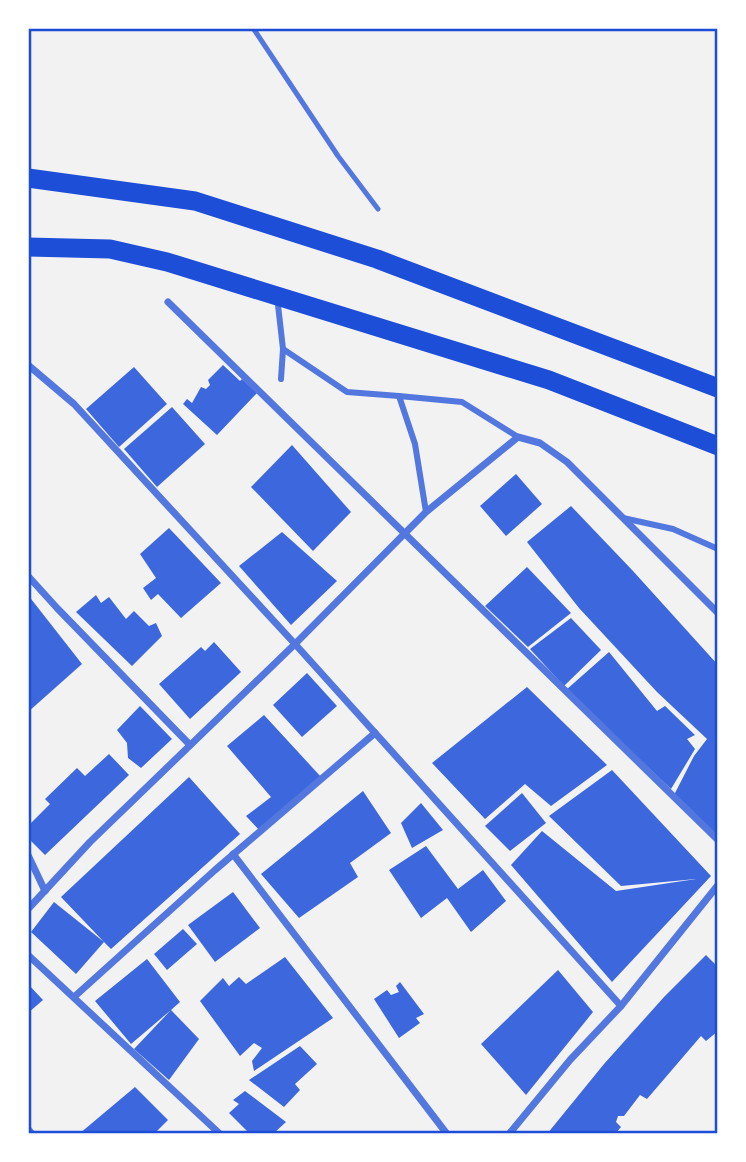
<svg xmlns="http://www.w3.org/2000/svg" width="746" height="1162" font-family="Montserrat,sans-serif">
  <style>
    .building { fill: #3d67dc }
    .lines { fill: none; stroke-linecap: round; stroke-linejoin: round }
    .service { stroke: #5277de; stroke-width: 5 }
    .pedestrian { stroke: #5277de; stroke-width: 6 }
    .minor { stroke: #5277de; stroke-width: 7 }
    .trunk { stroke: #1d4ed8; stroke-width: 19 }
    .neatline { fill: none; stroke: #1d4ed8; stroke-width: 2.5 }
  </style>
  <rect width="100%" height="100%" fill="#f2f2f2"/>
  <!-- building -->
  <g class="building">
    <polygon points="223,365 240,381 242,379 257,393 217,435 183,404 187,399 192,403 201,387 206,389 210,385 208,380"/>
    <polygon points="134,367 167,404 119,447 86,409"/>
    <polygon points="172,407 205,444 157,487 124,449"/>
    <polygon points="292,445 351,512 313,551 251,487"/>
    <polygon points="516,474 542,504 506,536 480,506"/>
    <polygon points="571,506 633,571 718,665 718,840 673,797 694,756 707,739 657,692 579,608 527,542"/>
    <polygon points="169,528 221,583 181,618 158,594 151,600 143,588 156,578 140,554"/>
    <polygon points="282,532 337,581 291,625 239,566"/>
    <polygon points="527,567 571,613 528,647 485,606"/>
    <polygon points="28,595 82,664 28,712"/>
    <polygon points="96,595 101,603 109,597 126,619 134,611 149,626 156,623 162,636 132,666 76,612"/>
    <polygon points="571,618 601,650 564,686 530,649"/>
    <polygon points="214,642 241,672 190,719 159,684 201,647 205,651"/>
    <polygon points="609,652 657,711 665,706 695,735 687,739 695,749 671,789 566,690"/>
    <polygon points="307,673 337,706 302,737 273,705"/>
    <polygon points="527,687 607,765 551,806 525,784 485,819 432,763"/>
    <polygon points="140,706 172,739 141,768 128,758 127,743 117,730"/>
    <polygon points="264,715 322,778 260,831 246,816 271,797 227,746"/>
    <polygon points="109,754 129,775 45,855 28,838 28,826 50,804 45,799 77,768 85,776"/>
    <polygon points="612,770 711,876 612,982 511,865 542,831 616,891 696,879 621,886 549,816"/>
    <polygon points="189,777 240,834 111,949 104,942 76,974 31,932 54,902 104,942 61,897"/>
    <polygon points="363,791 391,833 350,863 358,877 299,918 261,874"/>
    <polygon points="522,793 546,823 510,851 485,826"/>
    <polygon points="421,803 443,830 412,848 401,823"/>
    <polygon points="426,846 458,889 483,870 506,901 471,932 447,898 421,918 389,870"/>
    <polygon points="233,892 260,928 215,962 188,925"/>
    <polygon points="183,929 197,944 167,970 154,954"/>
    <polygon points="706,955 718,967 718,1031 706,1041 701,1036 647,1099 640,1095 624,1116 618,1116 616,1122 621,1127 615,1134 547,1134 604,1064 664,997"/>
    <polygon points="285,957 333,1018 254,1071 252,1061 262,1048 254,1043 240,1056 200,1001 223,978 229,986 239,977 246,984"/>
    <polygon points="147,959 180,1002 171,1010 199,1039 169,1080 134,1049 171,1010 131,1044 95,1001"/>
    <polygon points="558,970 593,1012 526,1095 481,1044"/>
    <polygon points="400,982 424,1014 416,1018 420,1023 399,1038 374,999 387,990 391,995 399,992 396,986"/>
    <polygon points="28,984 43,1000 28,1013"/>
    <polygon points="300,1046 317,1064 295,1084 300,1090 284,1107 249,1080"/>
    <polygon points="135,1087 168,1120 154,1134 79,1134"/>
    <polygon points="245,1091 286,1122 273,1134 250,1134 229,1113 239,1104 233,1100"/>
  </g>
  <g class="lines">
    <!-- service -->
    <polyline class="service" points="253,28 338,156 378,209"/>
    <!-- pedestrian -->
    <g class="pedestrian">
      <polyline points="278,305 283,349"/>
      <polyline points="281,379 283,349 347,392 399,396"/>
      <polyline points="426,512 415,444 399,396 462,402 518,437"/>
      <polyline points="623,518 673,529 718,549"/>
    </g>
    <!-- minor -->
    <g class="minor">
      <polyline points="168,302 718,840"/>
      <polyline points="28,365 74,404 295,644 621,1006"/>
      <polyline points="28,576 57,608 190,745"/>
      <polyline points="233,854 447,1134"/>
      <polyline points="28,855 45,891"/>
      <polyline points="28,909 90,842 295,644 426,512 518,437 540,443 567,462 718,613"/>
      <polyline points="28,955 220,1134"/>
      <polyline points="74,997 215,870 375,733"/>
      <polyline points="28,1129 32,1134"/>
      <polyline points="509,1134 570,1060 621,1006 718,885"/>
    </g>
    <!-- trunk -->
    <g class="trunk">
      <polyline points="28,178 195,201 377,259 718,388"/>
      <polyline points="28,247 110,249 167,262 549,380 718,446"/>
    </g>
  </g>
  <!-- border -->
  <rect width="746" height="1162" fill="none" stroke="#ffffff" stroke-width="60"/>
  <rect x="30" y="30" width="686" height="1102" class="neatline"/>
</svg>
